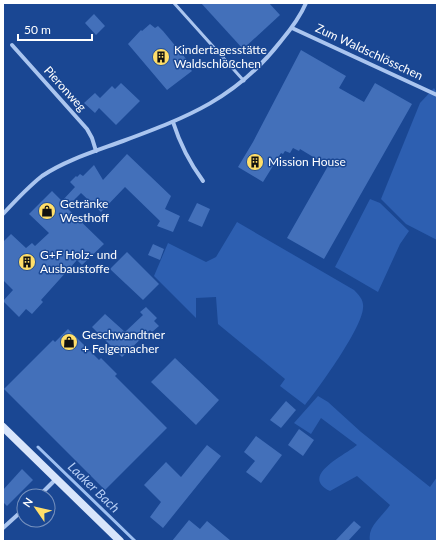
<svg xmlns="http://www.w3.org/2000/svg" width="440" height="544" font-family="Lato,sans-serif">
  <style>
    .green { fill: #2d5fb1 }
    .lines { fill: none; stroke-linecap: round; stroke-linejoin: round }
    .stream { stroke: #9dbff1; stroke-width: 3 }
    .building { fill: #4370ba }
    .service { stroke: #aac5ef; stroke-width: 3 }
    .minor { stroke: #aac5ef; stroke-width: 4 }
    .secondary { stroke: #d8e5fb; stroke-width: 8 }
    .labels { text-anchor: middle; stroke-width: 3; stroke-linejoin: round; paint-order: stroke }
    .poi-label { font-size: 12px; fill: #fff; stroke: #1a4793; text-anchor: start }
    .street-label { font-size: 12px; fill: #fff; stroke: #1a4793 }
    .water-label { font-size: 13px; font-style: italic; fill: #b7cff6; stroke: #1a4793 }
  </style>
  <rect width="100%" height="100%" fill="#1a4793"/>
  <!-- green -->
  <g class="green">
    <polygon points="434,88 437,93 437,240 406,224 381,199 420,103"/>
    <polygon points="370,199 380,203 409,231 400,244 378,292 335,267"/>
    <path d="M237,222L354,290C359,295 364,300 363,308C362,328 319,388 305,405L280,386L285,379L218,324L216,297L196,298V318L154,276L168,243L206,262L216,257Z"/>
    <path d="M318,396L328,402L361,432L430,487L437,477V541H370C367,526 383,516 390,505L357,476L330,491C298,476 347,454 357,445L321,418L311,434L294,423Z"/>
  </g>
  <g class="lines">
    <!-- stream -->
    <polyline class="stream" points="38,447 135,541"/>
  </g>
  <!-- building -->
  <g class="building">
    <polygon points="201,3 269,3 280,15 243,49"/>
    <polygon points="94,14 105,26 96,35 85,23"/>
    <polygon points="150,24 155,28 158,26 163,31 187,60 185,63 192,71 167,90 128,44 141,30 142,31"/>
    <polygon points="301,50 346,76 339,88 364,102 375,83 412,104 324,259 287,238 328,166 300,149 299,151 293,148 290,153 285,151 283,154 281,153 263,182 238,167 253,142"/>
    <polygon points="121,83 140,101 116,125 99,108 95,113 84,103 95,93 100,98 112,86 115,89"/>
    <polygon points="127,154 171,196 165,209 180,216 173,232 157,226 160,221 125,187 101,212 81,193 67,207 68,209 104,244 82,265 77,260 41,300 43,302 32,314 26,309 19,317 3,301 13,290 3,280 3,242 11,234 26,248 32,243 35,246 49,233 29,214 52,191 62,201 75,187 70,182 76,176 77,177 80,174 83,176 94,165 103,180"/>
    <polygon points="197,203 210,209 202,227 188,221"/>
    <polygon points="153,244 164,249 160,260 148,255"/>
    <polygon points="127,252 159,284 143,300 110,269"/>
    <polygon points="146,307 157,318 154,321 159,326 152,332 150,330 122,357 92,327 105,314 125,332 143,315 140,312"/>
    <polygon points="68,329 99,360 101,358 117,374 115,376 167,428 105,490 4,389 53,340 55,342"/>
    <polygon points="175,358 219,400 196,425 151,382"/>
    <polygon points="286,401 296,410 281,428 270,420"/>
    <polygon points="299,429 314,440 303,456 288,445"/>
    <polygon points="256,436 282,455 261,483 246,472 255,461 244,452"/>
    <polygon points="207,445 221,456 163,528 150,517 161,502 144,485 166,462 181,477"/>
    <polygon points="22,469 33,480 7,506 3,502 3,490"/>
    <polygon points="189,520 200,529 207,521 231,541 172,541"/>
    <polygon points="354,521 361,527 348,541 335,541"/>
  </g>
  <g class="lines">
    <!-- service -->
    <polyline class="service" points="174,3 244,81"/>
    <!-- minor -->
    <g class="minor">
      <polyline points="292,28 437,95"/>
      <polyline points="12,45 87,129 92,138 96,151"/>
      <path d="M173,122C180,144 189,162 203,181"/>
      <path d="M3,214C15,201 28,187 42,176C66,160 96,151 123,141C188,117 237,98 281,41C291,29 300,17 306,3"/>
      <polyline points="39,496 56,479"/>
      <polyline points="3,528 24,509"/>
    </g>
    <!-- secondary -->
    <polyline class="secondary" points="3,427 120,541"/>
  </g>
  <!-- icons -->
  <defs>
    <g id="building-disc" transform="scale(0.9)"><circle r="9.5" fill="#ffde69" stroke="#1a4793"/><path d="M-4-6H4V6H1V3H-1V6H-4ZM-2.5-4.3h1.7v1.8h-1.7ZM.8-4.3h1.7v1.8H.8ZM-2.5-1h1.7V.8h-1.7ZM.8-1h1.7V.8H.8Z" fill="#111"/></g>
    <g id="shop-disc" transform="scale(0.9)"><circle r="9.5" fill="#ffde69" stroke="#1a4793"/><path d="M-5-2.5h2.3a2.7 3.5 0 0 1 5.4 0H5L5.5 6h-11ZM-1.5-2.5h3a1.5 2.3 0 0 0-3 0Z" fill="#111"/></g>
  </defs>
  <g fill-rule="evenodd">
    <use href="#building-disc" x="161" y="57"/>
    <use href="#building-disc" x="255" y="162"/>
    <use href="#shop-disc" x="47" y="211"/>
    <use href="#building-disc" x="27" y="262"/>
    <use href="#shop-disc" x="69" y="342"/>
  </g>
  <g class="labels">
    <!-- poi labels -->
    <g class="poi-label">
      <text x="174" y="54">Kindertagesstätte<tspan x="174" dy="14">Waldschlößchen</tspan></text>
      <text x="268" y="166">Mission House</text>
      <text x="60" y="208">Getränke<tspan x="60" dy="14">Westhoff</tspan></text>
      <text x="40" y="259">G+F Holz- und<tspan x="40" dy="14">Ausbaustoffe</tspan></text>
      <text x="82" y="339">Geschwandtner<tspan x="82" dy="14">+ Felgemacher</tspan></text>
    </g>
    <!-- street labels -->
    <g class="street-label">
      <text transform="translate(369 52) rotate(25)" y="4">Zum Waldschlösschen</text>
      <text transform="translate(65 89) rotate(48)" y="4">Pieronweg</text>
    </g>
    <!-- water labels -->
    <g class="water-label">
      <text transform="translate(94 487) rotate(44)" y="5">Laaker Bach</text>
    </g>
  </g>
  <!-- border -->
  <rect width="440" height="544" fill="none" stroke="#ffffff" stroke-width="8"/>
  <!-- north arrow -->
  <g transform="translate(36 508) rotate(304)"><circle r="19" fill="#1a4793" stroke="#7691be"/>
  <path d="M0-3L7 15L0 10L-7 15Z" fill="#ffde69"/>
  <text y="-6" font-size="11" font-weight="bold" text-anchor="middle" fill="#ffffff">N</text>
  </g>
  <!-- scale -->
  <path d="M18 34v6h74v-6" fill="none" stroke="#ffffff" stroke-width="2"/>
  <text x="24" y="34" font-size="12" fill="#ffffff" stroke="#1a4793" stroke-width="3" paint-order="stroke">50 m</text>
</svg>
